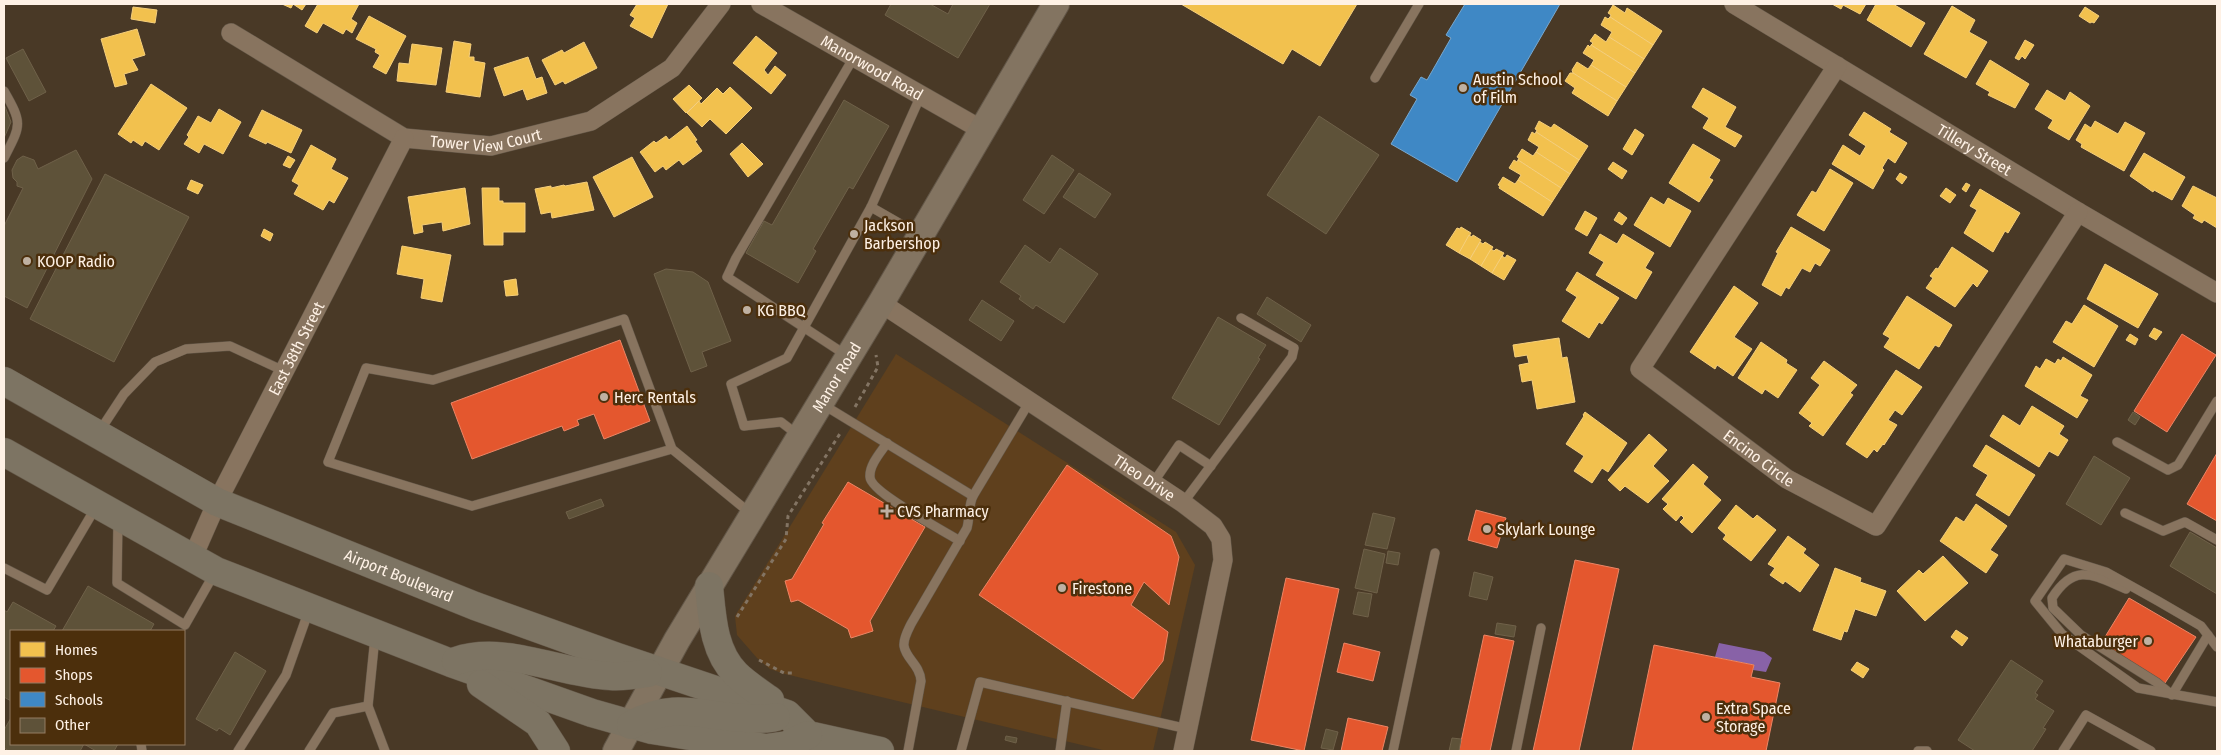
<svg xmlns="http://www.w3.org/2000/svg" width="2221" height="755" font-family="'Fira Sans Condensed',sans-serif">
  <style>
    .built { fill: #5f401d }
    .water { fill: #8862a7 }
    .homes { fill: #f2c14e; stroke: #f6cf7b }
    .shops { fill: #e4572e; stroke: #ec8565 }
    .schools { fill: #3f88c5; stroke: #78a8cf }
    .building { fill: #5e5239; stroke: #6f6149 }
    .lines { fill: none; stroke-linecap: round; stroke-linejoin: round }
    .service-casing { stroke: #635748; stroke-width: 10 }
    .minor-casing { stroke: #635748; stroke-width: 20 }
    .secondary-casing { stroke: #635748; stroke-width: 28 }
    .primary-casing { stroke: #635748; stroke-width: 29 }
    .path { stroke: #837463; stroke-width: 3; stroke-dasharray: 4 4; stroke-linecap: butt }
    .service { stroke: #88745f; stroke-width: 9 }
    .minor { stroke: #88745f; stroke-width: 19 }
    .secondary { stroke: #837461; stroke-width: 26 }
    .primary { stroke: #7d7463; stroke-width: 28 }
    .poi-dot { fill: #bfb1a2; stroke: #4c2f0c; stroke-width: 2 }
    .labels { text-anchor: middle; stroke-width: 5; stroke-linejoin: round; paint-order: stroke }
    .street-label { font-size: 16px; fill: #fef1e5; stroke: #4c2f0c }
    .poi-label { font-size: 16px; fill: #fef1e5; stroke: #4c2f0c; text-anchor: start }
  </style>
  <rect width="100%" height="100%" fill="#493926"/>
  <!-- built -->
  <polygon class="built" points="896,354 1176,532 1195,565 1153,751 1107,751 785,674 770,669 757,658 737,635 735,616"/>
  <!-- water -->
  <polygon class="water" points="1719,643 1764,652 1772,658 1766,672 1753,670 1754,665 1715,657"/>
  <!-- homes -->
  <g class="homes">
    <polygon points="282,4 306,4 302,10 293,4 291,8"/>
    <polygon points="318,4 359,4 351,19 357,23 352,33 346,29 343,34 323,23 317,33 305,26"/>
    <polygon points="637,4 668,4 652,38 630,26 635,18 630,15"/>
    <polygon points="1181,4 1357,4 1320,66 1292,49 1283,64"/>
    <polygon points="1832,4 1866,4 1860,14 1843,5 1841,9"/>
    <polygon points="1876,4 1893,4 1925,23 1911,47 1867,20"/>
    <polygon points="1613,5 1625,13 1627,8 1662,31 1653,45 1610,17 1611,15 1608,13"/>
    <polygon points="1952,6 1975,20 1969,32 1987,42 1966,78 1924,54"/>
    <polygon points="133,7 157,10 155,23 131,19"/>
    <polygon points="2085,7 2099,16 2094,23 2092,22 2090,23 2079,16"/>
    <polygon points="369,16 406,36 386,74 373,67 380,55 375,52 376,49 356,39"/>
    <polygon points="1605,17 1608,19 1610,17 1653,45 1644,59 1609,37 1612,32 1601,25"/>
    <polygon points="137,29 145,55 132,59 138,70 124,74 127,84 115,87 101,39"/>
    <polygon points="1595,34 1606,42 1609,37 1644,59 1635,73 1591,45 1593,43 1590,41"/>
    <polygon points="756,36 777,53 764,70 768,75 775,66 786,75 771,94 733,63"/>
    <polygon points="2025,40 2034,45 2025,59 2022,56 2019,60 2015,58"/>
    <polygon points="454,41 471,44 469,57 474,57 474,61 485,63 480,97 446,92"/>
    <polygon points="584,42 597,68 565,84 563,81 555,85 542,60 562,50 564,53"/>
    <polygon points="412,44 442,48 436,85 397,81 399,63 409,64"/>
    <polygon points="1588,45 1590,47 1591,45 1635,73 1626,87 1591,65 1594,60 1583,53"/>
    <polygon points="528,57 536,79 542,77 547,93 527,100 523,89 504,96 494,68"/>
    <polygon points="1990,60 2029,84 2015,108 1988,95 1990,92 1976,84"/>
    <polygon points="1577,62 1588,69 1591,65 1626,87 1617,101 1573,73 1572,70"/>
    <polygon points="1570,73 1573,73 1617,101 1608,116 1572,93 1575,88 1565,81"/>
    <polygon points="151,84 187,108 159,150 145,141 142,146 133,140 131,143 118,134"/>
    <polygon points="689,85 702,98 686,113 673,99"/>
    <polygon points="730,87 752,108 726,134 710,119 702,127 687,113 699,101 701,104 717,88 723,94"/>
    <polygon points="1703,88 1736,107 1725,127 1742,136 1735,147 1703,128 1709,118 1692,107"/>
    <polygon points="2047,90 2065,101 2070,92 2090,106 2069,140 2048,128 2053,120 2035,109"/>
    <polygon points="219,109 241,122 223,154 204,144 199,153 184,144 189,137 187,135 198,116 211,123"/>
    <polygon points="262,110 302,130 291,153 267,142 266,144 249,136"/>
    <polygon points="1864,112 1891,129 1889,132 1907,143 1895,163 1888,158 1882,168 1884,170 1873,189 1832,164 1843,145 1860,156 1866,146 1849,135"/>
    <polygon points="1539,121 1551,128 1554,124 1588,146 1579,160 1536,132 1537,130 1535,129"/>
    <polygon points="2095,121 2118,134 2125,122 2145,133 2124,171 2081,147 2082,144 2076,140 2085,124 2091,128"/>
    <polygon points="687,126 697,140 695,141 702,151 683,165 679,160 666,170 663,166 655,172 640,152 654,141 656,143 666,136 669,140"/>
    <polygon points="1635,129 1644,135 1632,155 1623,149"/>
    <polygon points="1532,132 1535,134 1536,132 1579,160 1570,174 1536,152 1539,147 1528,140"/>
    <polygon points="742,143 763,164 748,177 730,154"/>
    <polygon points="1693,144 1720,160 1709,178 1713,180 1699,202 1669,183"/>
    <polygon points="311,145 336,159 331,169 348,178 334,203 329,200 323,210 294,194 299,185 292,181"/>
    <polygon points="1522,149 1533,156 1536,152 1570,174 1561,188 1518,160 1519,158 1517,157"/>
    <polygon points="2144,153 2185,177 2172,200 2154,190 2153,192 2130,176"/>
    <polygon points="288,156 295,160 290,168 283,165"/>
    <polygon points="632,157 653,197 614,217 593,177"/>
    <polygon points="1514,160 1517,162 1518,160 1561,188 1552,202 1518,180 1521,175 1509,168"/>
    <polygon points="1613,162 1627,171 1622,179 1608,169"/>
    <polygon points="1830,169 1853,183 1824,231 1797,215 1812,191 1816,193"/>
    <polygon points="1900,173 1907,177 1902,184 1896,179"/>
    <polygon points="1503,177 1515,184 1518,180 1552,202 1543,216 1499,188 1500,186 1498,185"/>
    <polygon points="191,180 203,185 198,194 187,189"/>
    <polygon points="587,182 594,210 552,218 551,212 541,214 535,189 551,186 551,188 564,185 565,186"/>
    <polygon points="1966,183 1970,185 1966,192 1962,189"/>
    <polygon points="2193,186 2217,198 2217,228 2204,220 2202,223 2193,218 2195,215 2182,206"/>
    <polygon points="465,188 470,224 443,231 442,222 422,225 423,232 414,234 408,197"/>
    <polygon points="482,188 499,188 499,201 503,201 503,203 525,203 525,232 503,232 503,245 484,245"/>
    <polygon points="1946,188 1956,195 1950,203 1940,196"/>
    <polygon points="1980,189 2020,213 2008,233 2005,231 1993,252 1964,233 1977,210 1970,206"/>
    <polygon points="1651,197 1664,205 1668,198 1691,211 1670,247 1634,225"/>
    <polygon points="1585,211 1597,218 1587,236 1575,229"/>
    <polygon points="1619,212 1627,218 1622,225 1614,220"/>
    <polygon points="1461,227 1471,233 1459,253 1446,245 1457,228 1460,229"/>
    <polygon points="1791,227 1830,250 1820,266 1815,263 1810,272 1802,268 1789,289 1786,287 1781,296 1762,285 1778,253 1776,252"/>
    <polygon points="264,229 273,234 270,241 261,236"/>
    <polygon points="1600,234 1617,244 1623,234 1654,253 1645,268 1652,272 1636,299 1596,275 1604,262 1589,253"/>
    <polygon points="1469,235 1472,237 1473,235 1481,240 1470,259 1459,253"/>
    <polygon points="1480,242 1483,244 1485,242 1493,247 1481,266 1470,259"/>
    <polygon points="402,246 451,255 442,302 421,298 424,279 397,274"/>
    <polygon points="1952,247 1988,271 1977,287 1973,283 1955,307 1926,288 1933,278 1930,276 1936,268 1938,269"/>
    <polygon points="1491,249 1494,251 1496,249 1504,253 1492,273 1481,266"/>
    <polygon points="1507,255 1516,260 1504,280 1492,273 1502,256 1505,258"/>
    <polygon points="2105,264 2158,294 2138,328 2087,299"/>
    <polygon points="1577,272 1619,298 1602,324 1599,322 1589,338 1562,321 1577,297 1566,290"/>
    <polygon points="516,279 518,295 506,296 504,281"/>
    <polygon points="1734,286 1758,303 1734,337 1752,349 1733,376 1717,365 1715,369 1690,352"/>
    <polygon points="1907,296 1952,325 1939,347 1935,345 1919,369 1884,347 1890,338 1883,334"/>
    <polygon points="2084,305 2118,326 2094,367 2053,342 2066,321 2072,324"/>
    <polygon points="2154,328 2162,332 2156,340 2149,336"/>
    <polygon points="2130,334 2138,339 2135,345 2126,340"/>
    <polygon points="1559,338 1562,358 1567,357 1575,402 1537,409 1532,380 1522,382 1519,365 1529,363 1527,355 1515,357 1513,345"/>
    <polygon points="1761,342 1787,360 1786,363 1797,370 1778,398 1765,389 1762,394 1738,378"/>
    <polygon points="2063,357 2092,375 2080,396 2088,400 2077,418 2025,386 2036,366 2040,369 2046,359 2055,364 2058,359 2061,361"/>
    <polygon points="1824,361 1857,385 1850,393 1853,395 1823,436 1809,426 1812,423 1799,413 1820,385 1811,378"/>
    <polygon points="1896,370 1922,387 1902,415 1895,410 1888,420 1897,425 1884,445 1883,444 1877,452 1874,449 1867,458 1846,444"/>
    <polygon points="2032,406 2064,426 2059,434 2068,440 2058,456 2049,451 2039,467 1990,436 2003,415 2020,426"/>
    <polygon points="1585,412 1627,443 1608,472 1602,468 1592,483 1574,471 1584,456 1566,444 1584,416 1583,415"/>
    <polygon points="1649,434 1667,450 1653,466 1669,481 1648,503 1625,486 1620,491 1608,480"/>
    <polygon points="1986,445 2035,475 2009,516 1976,495 1988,475 1973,466"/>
    <polygon points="1693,464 1708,477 1703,484 1721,500 1692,533 1680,522 1684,518 1681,515 1676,521 1663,509 1668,504 1662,499"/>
    <polygon points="1976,504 2007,526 1990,550 1998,555 1986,573 1940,541 1956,517 1964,522"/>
    <polygon points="1736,505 1753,519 1757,515 1776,530 1751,561 1723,539 1726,535 1718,528"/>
    <polygon points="1788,536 1806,549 1803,553 1819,565 1800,592 1785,581 1783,584 1770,575 1775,568 1768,564"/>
    <polygon points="1943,556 1968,583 1925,621 1897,591 1919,570 1923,574"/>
    <polygon points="1835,568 1861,578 1860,582 1886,591 1876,616 1855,609 1847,632 1844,631 1841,640 1813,630"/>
    <polygon points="1956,630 1968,638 1962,646 1951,637"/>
    <polygon points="1857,662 1869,669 1863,678 1851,670"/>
  </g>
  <!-- shops -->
  <g class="shops">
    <polygon points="2182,334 2216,355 2167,432 2134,411"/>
    <polygon points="620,340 650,421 604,439 594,414 577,420 579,425 564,431 562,426 472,459 451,403"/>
    <polygon points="2217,453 2217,521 2187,504"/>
    <polygon points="1067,465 1171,536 1179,557 1169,605 1144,582 1131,605 1168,632 1163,661 1133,699 979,595"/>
    <polygon points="848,482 925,527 870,621 873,631 851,638 848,629 798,600 791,602 785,581 792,579 824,524 822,523"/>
    <polygon points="1476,510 1506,518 1497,548 1468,540"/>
    <polygon points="1575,560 1619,569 1579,751 1533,751"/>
    <polygon points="1286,578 1339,589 1304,751 1251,740"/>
    <polygon points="2129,598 2196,637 2165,683 2100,645"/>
    <polygon points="1484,635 1514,641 1490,751 1459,751"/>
    <polygon points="1344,643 1380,652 1373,681 1337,672"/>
    <polygon points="1654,645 1754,665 1751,677 1780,683 1766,751 1632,751"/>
    <polygon points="1348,718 1388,727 1382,751 1341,751"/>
  </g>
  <!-- schools -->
  <polygon class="schools" points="1465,4 1560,4 1457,182 1391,144 1417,99 1410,95 1421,77 1427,80 1451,38 1446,35"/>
  <!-- building -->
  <g class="building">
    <polygon points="891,4 930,4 948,14 953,4 990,4 958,58 885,15"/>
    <polygon points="23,49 46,92 29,101 6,58"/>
    <polygon points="844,100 889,126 853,189 849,187 813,249 816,251 798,283 746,253 764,221 772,225"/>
    <polygon points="4,104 11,122 4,138"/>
    <polygon points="1319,116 1379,155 1326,234 1267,195"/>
    <polygon points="76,150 92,179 27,308 4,296 4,226 23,188 17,186 17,182 13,178 12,170 17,160 23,156 34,160 38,169"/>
    <polygon points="1052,155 1074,170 1044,214 1023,200"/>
    <polygon points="1079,173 1111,194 1095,218 1063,197"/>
    <polygon points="105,174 189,217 114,362 30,319"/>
    <polygon points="1025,245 1050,263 1060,248 1098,274 1064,323 1036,305 1033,309 1019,299 1021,296 1000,282"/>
    <polygon points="666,269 693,272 708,282 731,341 702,352 707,366 691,372 654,274"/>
    <polygon points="1267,297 1311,325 1301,342 1257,314"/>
    <polygon points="982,300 1014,321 1001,341 969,320"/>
    <polygon points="1218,317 1266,345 1258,358 1260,359 1219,425 1172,398"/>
    <polygon points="2133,412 2140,417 2135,425 2128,420"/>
    <polygon points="2094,456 2130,478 2101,525 2066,504"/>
    <polygon points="601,499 604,506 569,519 566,512"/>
    <polygon points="1373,513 1395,518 1387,549 1365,545"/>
    <polygon points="2190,532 2217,548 2217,594 2170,566"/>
    <polygon points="1364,549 1385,554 1377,593 1355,588"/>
    <polygon points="1388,551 1400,553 1398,565 1386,563"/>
    <polygon points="1474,572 1493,577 1487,600 1469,596"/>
    <polygon points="88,586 154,624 150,631 62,631"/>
    <polygon points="1358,592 1372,594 1368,617 1353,614"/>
    <polygon points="13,602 56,626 53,631 11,631 11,701 4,697 4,610 7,612"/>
    <polygon points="1497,623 1516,626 1514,637 1495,634"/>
    <polygon points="235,652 266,671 230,735 219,728 217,731 196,719"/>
    <polygon points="2011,660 2043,681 2035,693 2038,695 2035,699 2054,711 2043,728 2046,729 2032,751 1975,751 1958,740"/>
    <polygon points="11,718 11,744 118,744 114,751 96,751 84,744 80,751 9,751 4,748 4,730"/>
    <polygon points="1326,729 1338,732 1333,750 1321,748"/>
    <polygon points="1006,736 1017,738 1016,743 1005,740"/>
    <polygon points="1452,738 1461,739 1459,751 1449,751"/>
  </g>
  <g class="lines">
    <!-- service casing -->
    <g class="service-casing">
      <g id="service">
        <polyline points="1375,78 1419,4"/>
        <path d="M4,91C23,124 21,125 4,158"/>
        <polyline points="871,207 918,234"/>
        <polyline points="846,355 727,277 736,258 854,57"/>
        <polyline points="822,404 973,496"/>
        <polyline points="99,432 124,394 155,362 186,349 230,346 284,371"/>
        <polyline points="798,435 781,422 744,426 731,384 787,358 871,207 921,95"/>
        <polyline points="2117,442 2168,470 2178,465 2217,401"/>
        <path d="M887,443C881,452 869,465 870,477C870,492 944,531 960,541"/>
        <polyline points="672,449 624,319 433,380 366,368 328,462 472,506 672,449 750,513"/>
        <polyline points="1153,483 1179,445 1211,466"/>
        <polyline points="1183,503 1292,357 1294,348 1241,318"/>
        <polyline points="2125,513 2163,531 2185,522 2217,540"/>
        <polyline points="118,520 117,583 185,625 214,574"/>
        <polyline points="4,568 47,590 96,507"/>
        <path d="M2126,589C2093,575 2075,562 2052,598L2053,608L2081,635L2156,682L2172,695L2208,635"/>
        <polyline points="375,637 368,706 385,751"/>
        <polyline points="2217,647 2201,626 2158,601 2106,572 2064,559 2035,601 2062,634 2138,688 2217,702"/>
        <polyline points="141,744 142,751"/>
        <polyline points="238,751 286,675 309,610"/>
        <polyline points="309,751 333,713 368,706"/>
        <path d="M908,751L921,681C920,665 906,659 904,646C903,639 908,630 911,624L967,528C970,517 968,507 973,496L1030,401"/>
        <polyline points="961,751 980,682 1188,729"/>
        <polyline points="1060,751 1067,701"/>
        <polyline points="1393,751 1435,553"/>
        <polyline points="1516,751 1541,628"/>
        <polyline points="1918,751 1927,751"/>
        <polyline points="2063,751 2086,715 2151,751"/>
      </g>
    </g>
    <!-- minor casing -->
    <g class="minor-casing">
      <g id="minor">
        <path id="s1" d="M761,4L982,130"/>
        <path id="s2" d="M1734,4L2078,212L2217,293"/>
        <path id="s3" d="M231,33L404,138L491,146L591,121L672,68L721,4"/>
        <path id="s4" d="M1837,66L1640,369L1787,479L1876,526L2078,212"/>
        <path id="s5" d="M881,303L1183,503L1213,526L1221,539L1223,560L1183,751"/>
        <path id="s6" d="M192,559L217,502L404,138"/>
      </g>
    </g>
    <!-- secondary casing -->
    <g class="secondary-casing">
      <g id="secondary">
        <path id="s7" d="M616,751L677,640L881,303L1056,4"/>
      </g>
    </g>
    <!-- primary casing -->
    <g class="primary-casing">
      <g id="primary">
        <path id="s8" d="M4,381L217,502L475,606L617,657L787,714L808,735L880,751"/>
        <polyline points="4,452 216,571 451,663 592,713 652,730 766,748 787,745 808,735"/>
        <path d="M709,586C712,616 713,651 736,674C746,684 759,692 770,700"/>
        <path d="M456,661C504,644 561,674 610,676C623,677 636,675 648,673"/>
        <polyline points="481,684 538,723 556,751"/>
        <path d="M631,725C673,701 701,716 745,718C755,719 767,720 776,717"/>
      </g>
    </g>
    <!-- path -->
    <g class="path">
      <polyline points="855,407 878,367 876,355"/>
      <polyline points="737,617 786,539 788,516 841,432"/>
      <polyline points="759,660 784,673 792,673"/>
    </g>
    <!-- service -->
    <use href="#service" class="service"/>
    <!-- minor -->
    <use href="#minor" class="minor"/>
    <!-- secondary -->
    <use href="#secondary" class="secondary"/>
    <!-- primary -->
    <use href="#primary" class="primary"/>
  </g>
  <!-- markers -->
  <g class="poi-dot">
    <circle cx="1463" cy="88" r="5"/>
    <circle cx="854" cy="234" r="5"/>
    <circle cx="27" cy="261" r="5"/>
    <circle cx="747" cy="310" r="5"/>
    <circle cx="604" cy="397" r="5"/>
    <path d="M884.5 503.5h5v5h5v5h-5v5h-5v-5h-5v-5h5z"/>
    <circle cx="1487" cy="529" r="5"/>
    <circle cx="1062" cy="588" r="5"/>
    <circle cx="2148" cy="641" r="5"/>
    <circle cx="1706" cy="717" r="5"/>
  </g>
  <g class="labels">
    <!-- street labels -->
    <g class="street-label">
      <text dy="6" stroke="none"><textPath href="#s1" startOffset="128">Manorwood Road</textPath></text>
      <text dy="6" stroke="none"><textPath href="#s3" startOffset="285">Tower View Court</textPath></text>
      <text dy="6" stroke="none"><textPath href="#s2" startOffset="281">Tillery Street</textPath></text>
      <text dy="6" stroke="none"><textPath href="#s6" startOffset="235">East 38th Street</textPath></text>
      <text dy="6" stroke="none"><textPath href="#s7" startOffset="434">Manor Road</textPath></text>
      <text dy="6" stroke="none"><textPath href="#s4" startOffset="510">Encino Circle</textPath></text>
      <text dy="6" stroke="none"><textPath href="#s5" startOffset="316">Theo Drive</textPath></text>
      <text dy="6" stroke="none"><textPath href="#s8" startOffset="441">Airport Boulevard</textPath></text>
    </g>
    <!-- poi labels -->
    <g class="poi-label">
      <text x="1473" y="85">Austin School<tspan x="1473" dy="18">of Film</tspan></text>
      <text x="864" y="231">Jackson<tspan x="864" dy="18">Barbershop</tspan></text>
      <text x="37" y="267">KOOP Radio</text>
      <text x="757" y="316">KG BBQ</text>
      <text x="614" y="403">Herc Rentals</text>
      <text x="897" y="517">CVS Pharmacy</text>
      <text x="1497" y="535">Skylark Lounge</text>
      <text x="1072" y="594">Firestone</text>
      <text x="2138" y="647" text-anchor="end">Whataburger</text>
      <text x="1716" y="714">Extra Space<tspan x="1716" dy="18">Storage</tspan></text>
    </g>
  </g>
  <!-- border -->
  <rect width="2221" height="755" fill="none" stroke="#fef1e5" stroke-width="10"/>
  <!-- legend -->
  <rect x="10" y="630" width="175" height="115" fill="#4c2f0c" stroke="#937d63"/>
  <rect x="20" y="642" width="25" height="15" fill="#f2c14e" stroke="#937d63"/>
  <text x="55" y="655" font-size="15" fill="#fef1e5">Homes</text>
  <rect x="20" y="668" width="25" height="15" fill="#e4572e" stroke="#937d63"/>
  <text x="55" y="680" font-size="15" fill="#fef1e5">Shops</text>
  <rect x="20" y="692" width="25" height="15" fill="#3f88c5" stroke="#937d63"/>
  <text x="55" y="705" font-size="15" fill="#fef1e5">Schools</text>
  <rect x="20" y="718" width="25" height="15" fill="#5e5239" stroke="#937d63"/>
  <text x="55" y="730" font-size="15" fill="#fef1e5">Other</text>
</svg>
